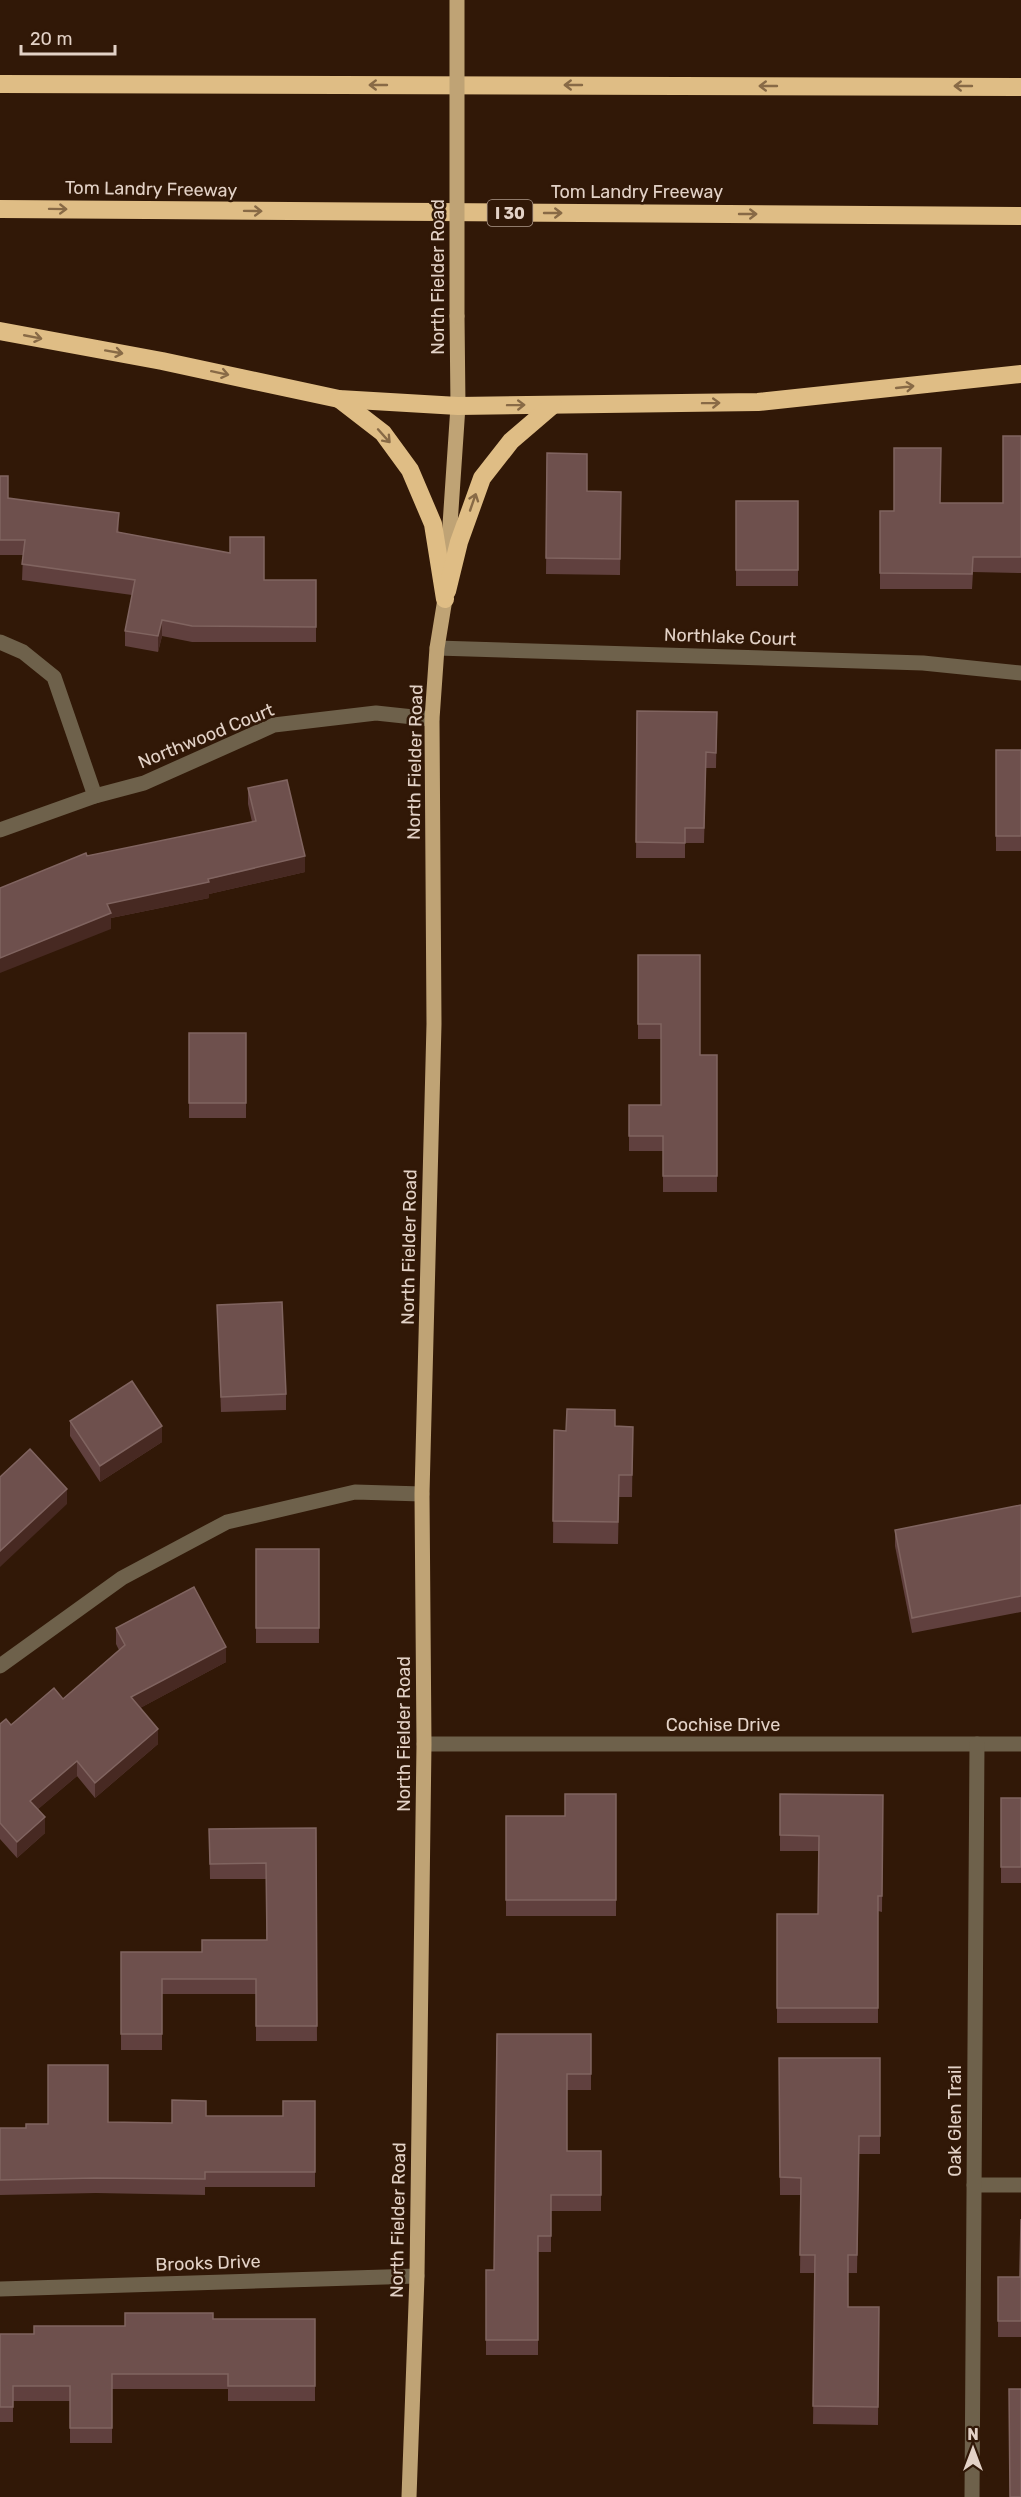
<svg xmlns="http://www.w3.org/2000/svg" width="1021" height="2497" font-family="Rubik,sans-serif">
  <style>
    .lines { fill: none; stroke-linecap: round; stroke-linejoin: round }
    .minor { stroke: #6e614b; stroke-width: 15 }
    .major { stroke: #bfa375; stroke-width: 15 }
    .highway { stroke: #dfbd85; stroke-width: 18 }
    .major-bridge { stroke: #bfa375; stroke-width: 15 }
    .wall { fill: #60403e }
    .shaded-wall { fill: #472922 }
    .building { fill: #6e504d; stroke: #806460; stroke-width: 1.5 }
    .oneway { stroke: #886a46 }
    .labels { text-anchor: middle; stroke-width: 5; stroke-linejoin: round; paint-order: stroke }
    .shield { fill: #311807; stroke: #ae9a8d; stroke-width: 1.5 }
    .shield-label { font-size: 16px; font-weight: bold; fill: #e3d2c7 }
    .street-label { font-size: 18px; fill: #e3d2c7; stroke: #311807 }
  </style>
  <rect width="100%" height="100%" fill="#311807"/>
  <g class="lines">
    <!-- minor -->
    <g class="minor">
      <polyline points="0,642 23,652 54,677 95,796"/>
      <polyline points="437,648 923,663 1021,673"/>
      <polyline points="0,830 95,796 144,783 274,725 376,713 432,719"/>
      <polyline points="0,1666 122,1578 227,1522 355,1492 422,1494"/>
      <polyline points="424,1744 1021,1744"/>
      <polyline points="974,2185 1021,2185"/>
      <polyline points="0,2289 417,2276"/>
      <polyline points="972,2497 977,1744"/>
    </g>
    <!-- major -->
    <polyline class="major" points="409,2497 417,2276 424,1744 422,1494 434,1024 432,719 437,648 445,599 458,406 457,316"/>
    <!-- highway -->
    <g class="highway">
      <polyline points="0,84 1021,87"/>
      <polyline points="0,209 1021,216"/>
      <polyline points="0,331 162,361 339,399 458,406 758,402 1021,374"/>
      <polyline points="339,399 383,433 410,470 433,524 445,599"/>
      <polyline points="447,591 459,542 482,478 511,441 553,405"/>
    </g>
    <!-- major-bridge -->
    <polyline class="major-bridge" points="457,316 457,0"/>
  </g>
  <!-- wall -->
  <g class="wall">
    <polygon points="1021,436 1021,573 973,572 972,589 880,589 880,511 894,511 940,503 1003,503"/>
    <polygon points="547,453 587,491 621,492 620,575 546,574"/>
    <polygon points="0,476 8,498 119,528 119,532 264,580 316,580 316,642 192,642 162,636 158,652 125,646 125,631 132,595 22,580 23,555 0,555"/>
    <rect x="736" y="501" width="62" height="85"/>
    <polygon points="637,711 717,712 716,768 706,768 704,843 685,843 685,858 636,858"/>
    <rect x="996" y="750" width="25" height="101"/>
    <polygon points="248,788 305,872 209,894 209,898 111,918 111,929 87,856 252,822 248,804"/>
    <polygon points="638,955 700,1055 717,1055 717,1192 663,1192 663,1151 629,1151 629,1105 661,1105 661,1039 638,1039"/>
    <rect x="189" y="1033" width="57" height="85"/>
    <polygon points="217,1305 286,1394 286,1410 221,1412"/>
    <polygon points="70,1421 162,1442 100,1482 70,1436"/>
    <polygon points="615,1426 633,1427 632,1497 619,1497 618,1544 553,1543 554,1430 566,1431"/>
    <polygon points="1021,1505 1021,1612 912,1633 895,1546 895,1530"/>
    <rect x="256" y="1549" width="63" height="94"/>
    <polygon points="116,1628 226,1662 140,1708 158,1744 95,1798 77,1776 38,1809 45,1833 17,1858 0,1839 0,1724 11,1725 63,1699 119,1650 116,1644"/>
    <polygon points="616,1794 616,1916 506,1916 506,1816 565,1816"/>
    <polygon points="780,1794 883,1795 882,1912 878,1911 878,2023 777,2023 777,1914 818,1914 819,1851 780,1851"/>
    <rect x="1001" y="1798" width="20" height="85"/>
    <polygon points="316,1828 317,2041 256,2041 256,1994 162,1994 162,2050 121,2050 121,1952 202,1952 266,1940 266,1879 210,1879 209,1829"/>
    <polygon points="497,2034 591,2034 591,2090 567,2090 567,2151 601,2151 601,2211 551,2211 551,2252 538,2252 538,2355 486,2355 486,2270 494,2270"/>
    <polygon points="779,2058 880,2058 880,2154 859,2154 857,2273 848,2273 848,2307 879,2307 878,2425 813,2424 815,2273 800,2273 801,2195 780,2195"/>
    <polygon points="315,2101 315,2187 205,2187 205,2195 96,2193 0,2195 0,2128 26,2128 48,2124 108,2122 172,2123 206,2116 283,2116"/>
    <polygon points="1021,2219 1021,2337 998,2337 998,2277 1020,2277"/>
    <polygon points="213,2319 315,2319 315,2401 228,2401 228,2389 112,2389 112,2443 70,2443 70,2401 13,2401 13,2422 0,2422 0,2334 34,2334"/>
  </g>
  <!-- shaded-wall -->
  <g class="shaded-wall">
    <polygon points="119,513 119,528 117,547 117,532"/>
    <polygon points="162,620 162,636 158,652 158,636"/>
    <polygon points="305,856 305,872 209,894 209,898 111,918 111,929 0,973 0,958 107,904"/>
    <polygon points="162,1426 162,1442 100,1482 100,1466"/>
    <polygon points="67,1489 67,1504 0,1567 0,1551"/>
    <polygon points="226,1647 226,1662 131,1713 131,1697"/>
    <polygon points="158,1729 158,1744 95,1798 95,1783"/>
    <polygon points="77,1761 77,1776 30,1816 30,1801"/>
    <polygon points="45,1817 45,1833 17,1858 17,1842"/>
  </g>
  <!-- building -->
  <g class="building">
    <polygon points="1003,436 1021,436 1021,557 973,557 972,574 880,573 880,511 894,511 894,448 941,448 940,503 1003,503"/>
    <polygon points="547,453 587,454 587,491 621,492 620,559 546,558"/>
    <polygon points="0,476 8,476 8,498 119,513 117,532 230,553 230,537 264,537 264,580 316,580 316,627 192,626 162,620 158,636 125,631 135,580 22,564 25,540 0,540"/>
    <rect x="736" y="501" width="62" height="69"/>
    <polygon points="637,711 717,712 716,753 706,752 704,828 685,828 685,843 636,842"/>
    <rect x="996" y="750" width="25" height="86"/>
    <polygon points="287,780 305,856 208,879 209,882 107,904 111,913 0,958 0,888 86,853 87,856 256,821 248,788"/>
    <polygon points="638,955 700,955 700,1055 717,1055 717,1176 663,1176 663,1136 629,1136 629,1105 661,1105 661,1024 638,1024"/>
    <rect x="189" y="1033" width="57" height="70"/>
    <polygon points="282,1302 286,1394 221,1397 217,1305"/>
    <polygon points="132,1381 162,1426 100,1466 70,1421"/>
    <polygon points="567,1409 615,1410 615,1426 633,1427 632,1475 619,1475 618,1522 553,1521 554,1430 566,1431"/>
    <polygon points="30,1449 67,1489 0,1551 0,1477"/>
    <polygon points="1021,1505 1021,1596 912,1618 895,1530"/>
    <rect x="256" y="1549" width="63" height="79"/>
    <polygon points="194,1587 226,1647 131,1697 158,1729 95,1783 77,1761 30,1801 45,1817 17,1842 0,1823 0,1724 6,1719 11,1725 54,1688 63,1699 125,1645 116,1628"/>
    <polygon points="565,1794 616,1794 616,1900 506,1900 506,1816 565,1816"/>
    <polygon points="780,1794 883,1795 882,1896 878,1896 878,2008 777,2008 777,1914 818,1914 819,1836 780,1835"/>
    <rect x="1001" y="1798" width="20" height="69"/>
    <polygon points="316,1828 317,2026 256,2026 256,1979 162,1979 162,2034 121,2034 121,1952 202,1952 202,1940 267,1940 266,1863 210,1864 209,1829"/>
    <polygon points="497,2034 591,2034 591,2074 567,2074 567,2151 601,2151 601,2195 551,2195 551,2236 538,2236 538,2340 486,2340 486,2270 494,2270"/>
    <polygon points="779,2058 880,2058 880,2136 859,2136 857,2255 848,2255 848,2307 879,2307 878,2407 813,2406 815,2255 800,2255 801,2178 780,2177"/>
    <polygon points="48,2065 108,2065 108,2122 172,2123 172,2100 206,2101 206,2116 283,2116 283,2101 315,2101 315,2172 205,2172 205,2179 96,2178 0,2180 0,2128 26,2128 26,2124 48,2124"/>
    <polygon points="1021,2219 1021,2321 998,2321 998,2277 1020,2277"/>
    <polygon points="125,2313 213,2313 213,2319 315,2319 315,2386 228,2386 228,2374 112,2374 112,2428 70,2428 70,2386 13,2386 13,2407 0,2407 0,2334 34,2334 34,2326 125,2326"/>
    <polygon points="1009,2389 1021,2389 1021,2497 1010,2497"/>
  </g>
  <!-- one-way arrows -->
  <defs><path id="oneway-shaft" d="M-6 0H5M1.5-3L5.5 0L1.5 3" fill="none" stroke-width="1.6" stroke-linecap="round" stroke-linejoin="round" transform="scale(1.5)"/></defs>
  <g class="oneway">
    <use href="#oneway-shaft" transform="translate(378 85) rotate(-180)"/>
    <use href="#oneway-shaft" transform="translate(573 85) rotate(-180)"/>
    <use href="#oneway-shaft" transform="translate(768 86) rotate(-180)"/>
    <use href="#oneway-shaft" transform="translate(963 86) rotate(-180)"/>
    <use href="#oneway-shaft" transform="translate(58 209) rotate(1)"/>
    <use href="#oneway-shaft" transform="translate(253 211) rotate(1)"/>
    <use href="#oneway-shaft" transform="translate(553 213)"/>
    <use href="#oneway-shaft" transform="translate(748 214)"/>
    <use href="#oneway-shaft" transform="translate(33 337) rotate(11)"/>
    <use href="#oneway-shaft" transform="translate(114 352) rotate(10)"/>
    <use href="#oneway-shaft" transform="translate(220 373) rotate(12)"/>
    <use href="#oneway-shaft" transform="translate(905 387) rotate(-6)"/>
    <use href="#oneway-shaft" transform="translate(711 403) rotate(-1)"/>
    <use href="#oneway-shaft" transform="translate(516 405) rotate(-1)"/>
    <use href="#oneway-shaft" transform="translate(384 436) rotate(48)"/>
    <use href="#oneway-shaft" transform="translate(473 502) rotate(-71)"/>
  </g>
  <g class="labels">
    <!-- shield labels -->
    <rect class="shield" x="487.5" y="200" width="45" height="26" rx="4.5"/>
    <g class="shield-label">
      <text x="510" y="219">I 30</text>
    </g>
    <!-- street labels -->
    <g class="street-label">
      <text transform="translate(151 189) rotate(1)" y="6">Tom Landry Freeway</text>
      <text x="637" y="198">Tom Landry Freeway</text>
      <text transform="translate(438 277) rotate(-90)" y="6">North Fielder Road</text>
      <text transform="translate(730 637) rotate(2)" y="6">Northlake Court</text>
      <text transform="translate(206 736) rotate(-22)" y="6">Northwood Court</text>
      <text transform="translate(415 762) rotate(-89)" y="6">North Fielder Road</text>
      <text transform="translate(409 1247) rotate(-89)" y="6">North Fielder Road</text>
      <text x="723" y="1731">Cochise Drive</text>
      <text transform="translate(404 1734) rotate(-90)" y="6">North Fielder Road</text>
      <text transform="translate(955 2121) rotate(-90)" y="6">Oak Glen Trail</text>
      <text transform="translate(398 2220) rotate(-89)" y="6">North Fielder Road</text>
      <text transform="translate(208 2263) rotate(-2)" y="6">Brooks Drive</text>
    </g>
  </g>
  <!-- north arrow -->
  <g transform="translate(973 2449)" stroke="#311807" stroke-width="4.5" paint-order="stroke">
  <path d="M0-4.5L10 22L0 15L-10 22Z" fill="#e3d2c7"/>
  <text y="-9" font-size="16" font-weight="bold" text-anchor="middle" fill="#e3d2c7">N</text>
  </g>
  <!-- scale -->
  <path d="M21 45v9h94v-9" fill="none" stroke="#e3d2c7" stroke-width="3"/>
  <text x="30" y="45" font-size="18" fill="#e3d2c7" stroke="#311807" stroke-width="4.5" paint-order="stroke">20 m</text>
</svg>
